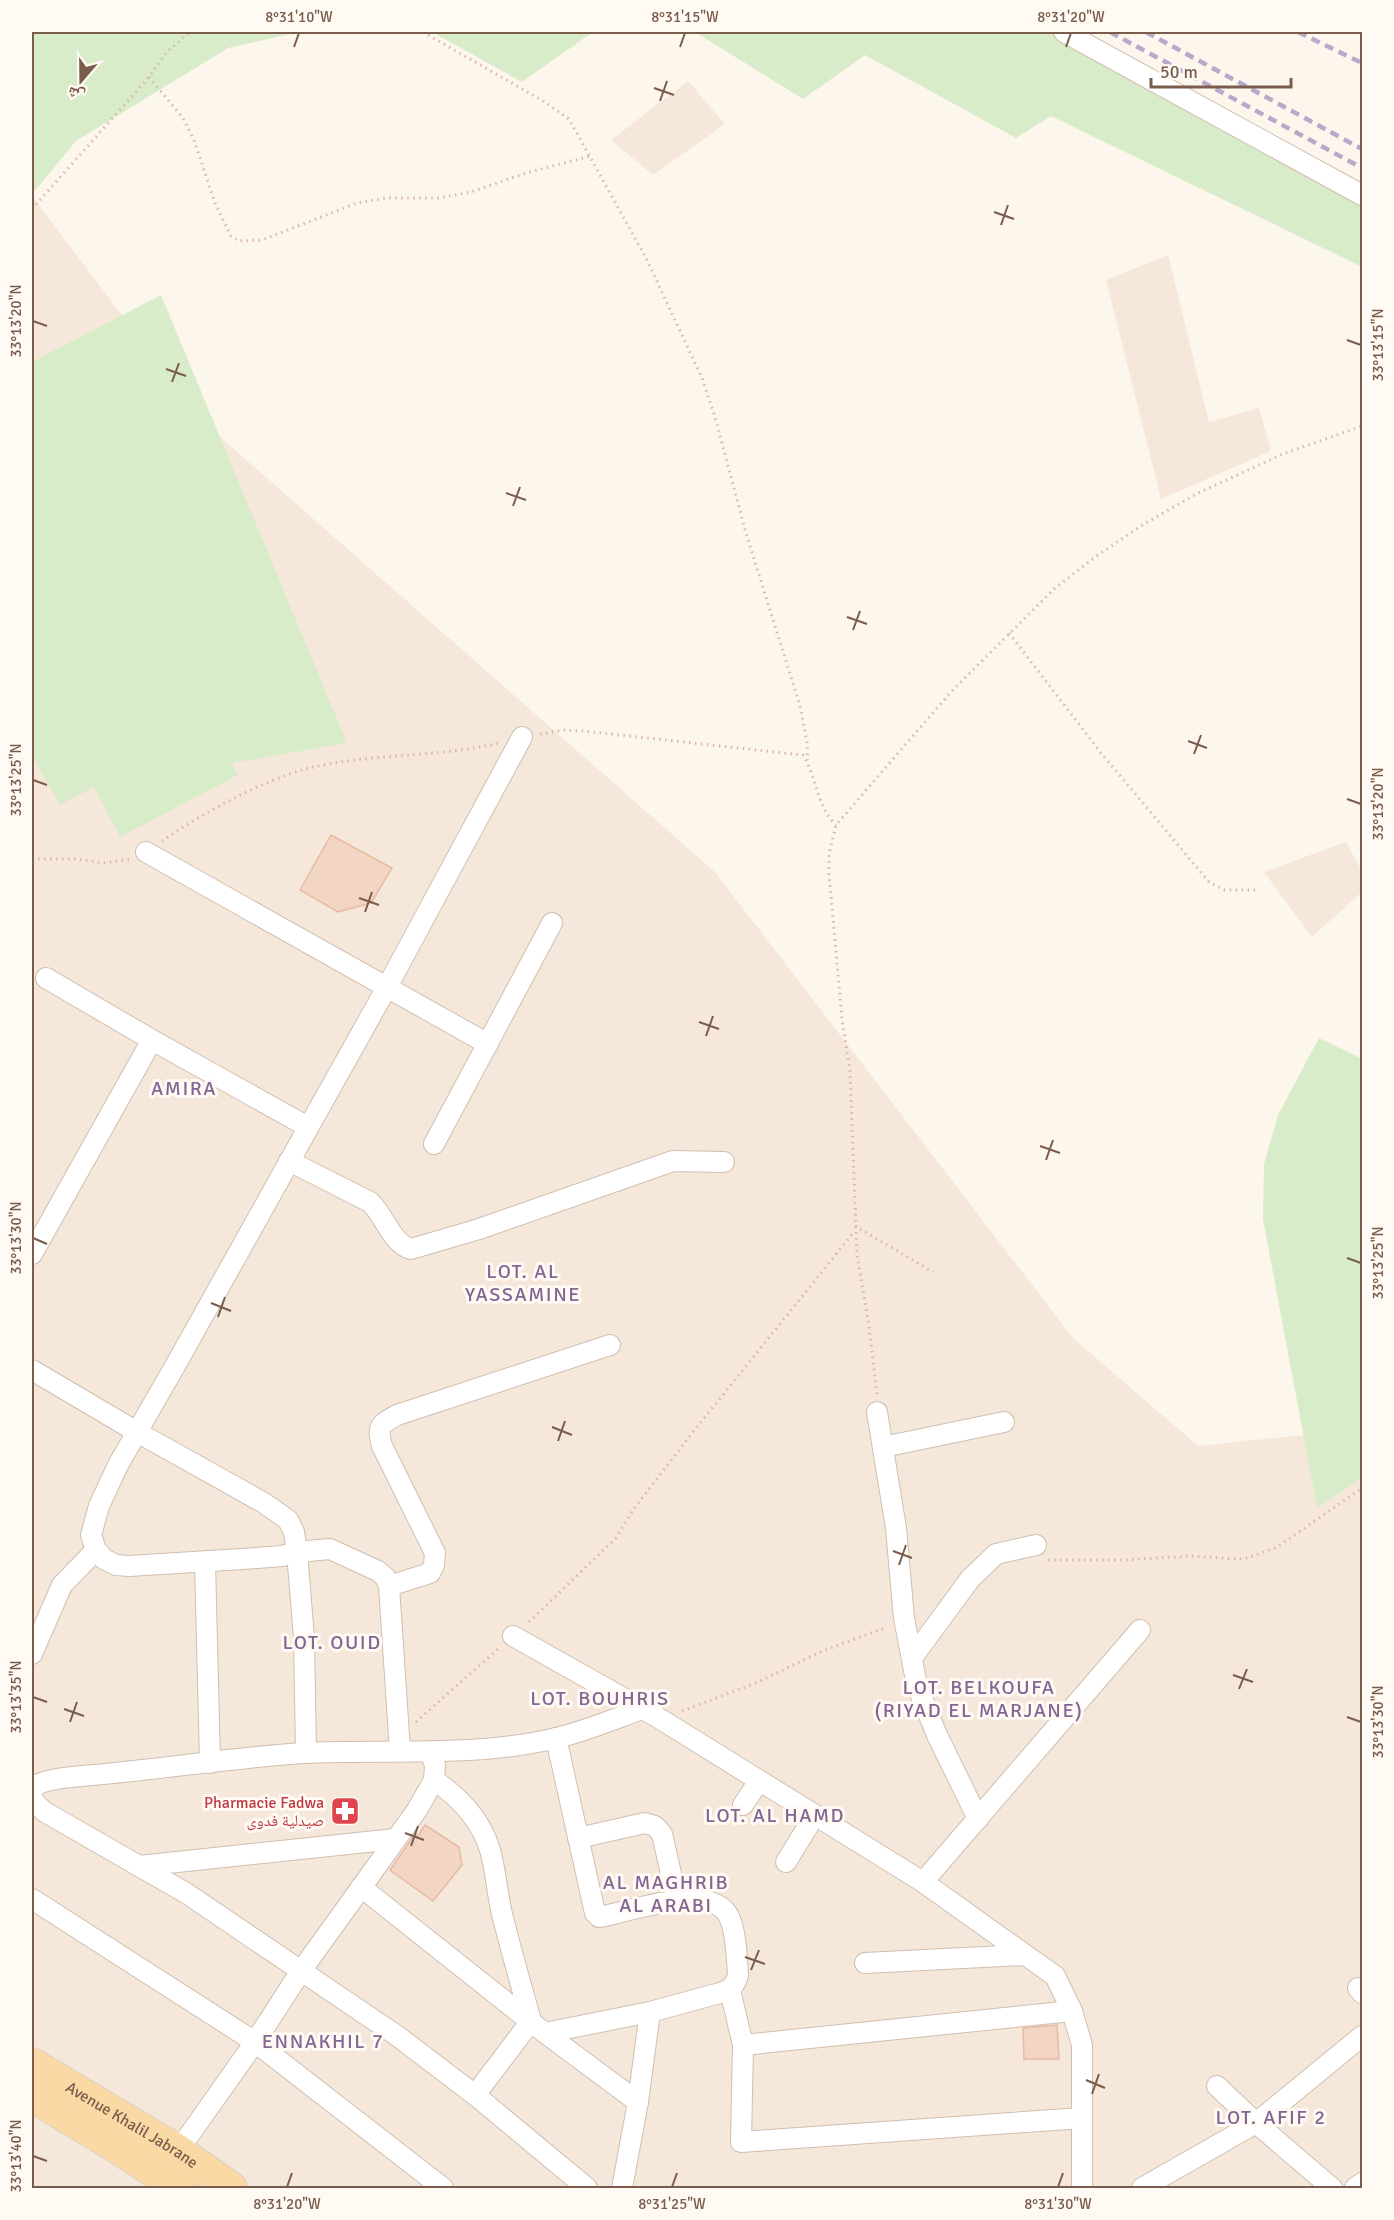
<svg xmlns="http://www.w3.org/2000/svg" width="1394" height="2220" font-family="Signika,'Noto Naskh Arabic',sans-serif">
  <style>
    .residential { fill: #f5e8da }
    .green { fill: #d8ecc9 }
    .building { fill: #f3d5c3; stroke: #e6bba3; stroke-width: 1.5 }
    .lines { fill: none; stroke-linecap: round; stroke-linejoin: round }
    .street-casing { stroke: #d1beb0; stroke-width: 22 }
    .primary-casing { stroke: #dad1cd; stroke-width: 34 }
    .path { stroke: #d9b8a5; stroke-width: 3; stroke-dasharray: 1.5 4.5; stroke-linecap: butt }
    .street { stroke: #fff; stroke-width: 20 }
    .primary { stroke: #fbd9a5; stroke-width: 32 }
    .rail { stroke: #b9a8c9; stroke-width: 4.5; stroke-dasharray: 9 6; stroke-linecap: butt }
    .ticks { fill: none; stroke: #7a5c4d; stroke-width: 2 }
    .labels { text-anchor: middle; stroke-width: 6; stroke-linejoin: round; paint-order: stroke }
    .health-label { font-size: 16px; fill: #be3a42; stroke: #fffaf3; text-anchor: end }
    .street-label { font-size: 16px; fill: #7a5c4d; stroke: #fffaf3 }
    .quarter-label { font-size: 20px; letter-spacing: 1.5px; fill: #846695; stroke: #fffaf3 }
    .neatline { fill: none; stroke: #7a5c4d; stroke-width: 2 }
    .ticks-label { font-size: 15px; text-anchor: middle; fill: #7a5c4d }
  </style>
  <rect width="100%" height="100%" fill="#fdf6ec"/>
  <!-- residential -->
  <g class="residential">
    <polygon points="688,81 725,124 653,175 611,140"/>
    <polygon points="32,196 202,421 715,872 1073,1338 1198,1446 1362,1429 1362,2188 32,2188"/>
    <polygon points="1168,255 1209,422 1259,408 1271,451 1161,499 1106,280"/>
    <polygon points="1346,842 1362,871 1362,892 1312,937 1264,872"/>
  </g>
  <!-- green -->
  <g class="green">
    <polygon points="32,32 299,32 228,48 76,141 32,194"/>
    <polygon points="432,32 593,32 522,82"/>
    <polygon points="695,32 1051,32 1362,200 1362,267 1051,116 1016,138 865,55 803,99"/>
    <polygon points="161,295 347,743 232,763 238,775 120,837 94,787 60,805 32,755 32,362"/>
    <polygon points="1319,1038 1362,1059 1362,1478 1317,1508 1263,1219 1264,1164 1278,1115"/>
  </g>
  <!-- building -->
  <g class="building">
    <polygon points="331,835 392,868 371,903 338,912 300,890"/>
    <polygon points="425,1825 459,1847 462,1865 433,1901 390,1870 415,1834 418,1836"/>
    <polygon points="1057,2025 1059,2059 1024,2059 1023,2028"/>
  </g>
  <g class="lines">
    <!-- street casing -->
    <g class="street-casing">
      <g id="street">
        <polyline points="1064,32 1362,195"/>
        <polyline points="146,852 488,1044"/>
        <polyline points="46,978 152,1040"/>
        <polyline points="434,1144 552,923"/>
        <path d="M289,1161L370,1202C386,1217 391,1243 411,1249L479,1229L673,1161L724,1162"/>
        <polyline points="32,1254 152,1040 308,1127"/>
        <polyline points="32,1370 137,1432 264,1503 288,1520 294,1532 297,1552 330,1549 378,1571 385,1577 389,1586 400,1751"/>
        <polyline points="877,1412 896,1528 904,1618 917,1686 937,1735 978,1819"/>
        <polyline points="883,1447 1004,1422"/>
        <polyline points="205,1562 210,1763"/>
        <path d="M389,1586L430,1573L434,1565L435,1553L382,1446C377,1426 379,1425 397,1415L610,1345"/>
        <polyline points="513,1636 657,1717 923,1882 1055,1976 1072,2011 1082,2045 1082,2188"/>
        <polyline points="32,1654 62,1585 96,1550"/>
        <polyline points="912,1658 970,1579 996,1554 1036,1545"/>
        <polyline points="306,1753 304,1638 297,1552 282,1556 242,1559 129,1566 116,1565 104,1559 96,1550 91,1535 99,1506 118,1465 175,1366 387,987 522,737"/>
        <path d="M434,1780C459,1797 481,1820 490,1850C496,1871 497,1893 502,1914C511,1950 521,1985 531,2021L475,2095"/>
        <polyline points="743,1805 759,1781"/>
        <polyline points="578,1838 645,1823 655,1826 662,1834 677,1900"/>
        <polyline points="786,1862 815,1815"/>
        <polyline points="139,1866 395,1839"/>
        <polyline points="923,1882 1140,1630"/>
        <polyline points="361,1887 545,2033 638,2102"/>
        <polyline points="32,1899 255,2042 443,2188"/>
        <polyline points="865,1963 1025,1955"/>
        <polyline points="1358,1988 1362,1993"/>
        <polyline points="730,1990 743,2045 741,2142 1082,2118"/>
        <path d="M545,2033L650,2012L720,1993C731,1989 735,1986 738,1975C737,1959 736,1928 728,1915C709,1882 629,1912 599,1917L595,1913L556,1738"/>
        <polyline points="743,2045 1072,2011"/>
        <polyline points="1217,2086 1256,2123 1332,2188"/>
        <polyline points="178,2151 255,2042 301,1971 417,1810 434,1780 435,1765 430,1752"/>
        <path d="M587,2188L475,2095L396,2035L186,1893L45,1812C5,1781 61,1778 82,1776C156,1770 229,1758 303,1753C383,1749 464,1757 543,1741C578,1734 609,1721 642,1709"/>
        <polyline points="622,2188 638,2102 650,2012"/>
        <polyline points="1142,2188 1256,2123 1362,2036"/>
        <polyline points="1355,2188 1362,2183"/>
      </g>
    </g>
    <!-- primary casing -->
    <g class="primary-casing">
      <g id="primary">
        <path id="s1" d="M32,2064L178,2151L231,2188"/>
        <polyline points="32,2096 109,2142 180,2188"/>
      </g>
    </g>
    <!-- path -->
    <g class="path">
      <polyline points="423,32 543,101 569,119 646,258 702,378 715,417 746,533 800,706 807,742 808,760"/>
      <polyline points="149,77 183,118 194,140 215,203 227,228 231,236 239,241 262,240 357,203 386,198 439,198 471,192 526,173 591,156"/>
      <polyline points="32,209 149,77 167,52 190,32"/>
      <polyline points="1009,633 1101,753 1209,882 1225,890 1257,890"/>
      <path d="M540,734L563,730L583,731L803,755C817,777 816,806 836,825"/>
      <path d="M162,841C201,814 263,780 309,768C370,753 437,758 499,743"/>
      <polyline points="32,859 74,859 104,863 130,859"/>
      <polyline points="855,1226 933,1272"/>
      <polyline points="877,1394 868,1319 857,1255 850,1071 842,1019 829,874 829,854 836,825 951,692 1054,589 1098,555 1144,524 1198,493 1283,454 1362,426"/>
      <polyline points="1048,1560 1123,1560 1191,1556 1238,1559 1248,1558 1275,1548 1289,1539 1362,1488"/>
      <polyline points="529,1622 616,1538 633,1510 689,1437 854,1232"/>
      <polyline points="682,1711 756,1683 820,1652 887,1627"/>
      <polyline points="416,1722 499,1648"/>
    </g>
    <!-- street -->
    <use href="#street" class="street"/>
    <!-- primary -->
    <use href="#primary" class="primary"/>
    <!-- rail -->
    <g class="rail">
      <polyline points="1110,32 1362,168"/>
      <polyline points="1146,32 1362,149"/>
      <polyline points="1298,32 1362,63"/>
    </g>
  </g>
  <!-- ticks -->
  <path class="ticks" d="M294,47L299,33M680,47L685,33M1066,47L1071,33M654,88L674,95M660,101L667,81M994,212L1014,219M1001,225L1008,205M33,321L47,326M1347,340L1361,345M166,369L186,376M172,382L179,363M506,493L526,500M513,506L520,487M847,617L867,624M853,630L860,611M1188,741L1207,748M1194,754L1201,735M33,780L47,785M1347,799L1361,804M359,898L379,905M365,912L372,892M699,1022L719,1029M706,1036L713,1016M1040,1146L1060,1153M1046,1160L1053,1140M33,1238L47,1244M1347,1258L1361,1263M211,1303L231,1311M218,1317L225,1297M552,1427L572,1435M558,1441L565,1421M893,1551L912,1558M899,1565L906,1545M1233,1675L1253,1682M1239,1689L1247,1669M33,1697L47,1702M64,1709L84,1716M1347,1717L1361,1722M70,1722L77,1702M405,1833L424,1840M411,1846L418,1826M745,1957L765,1964M751,1970L759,1950M1086,2080L1105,2088M1092,2094L1099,2074M33,2156L47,2161M287,2187L292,2173M672,2187L677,2173M1058,2187L1063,2173"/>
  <!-- icons -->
  <defs>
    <g id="pharmacy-square" transform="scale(1.5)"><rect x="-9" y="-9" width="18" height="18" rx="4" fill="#e0444e" stroke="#fffaf3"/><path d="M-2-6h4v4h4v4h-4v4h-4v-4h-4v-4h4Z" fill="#fff"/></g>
  </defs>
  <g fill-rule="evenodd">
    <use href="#pharmacy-square" x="345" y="1811"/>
  </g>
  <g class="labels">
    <!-- health labels -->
    <g class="health-label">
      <text x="324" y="1808">Pharmacie Fadwa<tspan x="324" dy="18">صيدلية فدوى</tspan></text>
    </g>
    <!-- street labels -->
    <g class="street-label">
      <text dy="6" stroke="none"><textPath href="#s1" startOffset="117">Avenue Khalil Jabrane</textPath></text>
    </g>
    <!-- quarter labels -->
    <g class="quarter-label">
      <text x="184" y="1095">AMIRA</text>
      <text x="523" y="1278">LOT. AL<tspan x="523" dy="23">YASSAMINE</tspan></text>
      <text x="332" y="1649">LOT. OUID</text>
      <text x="979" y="1694">LOT. BELKOUFA<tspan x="979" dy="23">(RIYAD EL MARJANE)</tspan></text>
      <text x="600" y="1705">LOT. BOUHRIS</text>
      <text x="775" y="1822">LOT. AL HAMD</text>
      <text x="666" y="1889">AL MAGHRIB<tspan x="666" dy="23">AL ARABI</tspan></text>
      <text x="323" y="2048">ENNAKHIL 7</text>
      <text x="1271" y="2124">LOT. AFIF 2</text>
    </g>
  </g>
  <!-- border -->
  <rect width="1394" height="2220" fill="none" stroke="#fffaf3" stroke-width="66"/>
  <!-- north arrow -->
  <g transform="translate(81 81) rotate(200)" stroke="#fffaf3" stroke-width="4.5" paint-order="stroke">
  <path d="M0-4.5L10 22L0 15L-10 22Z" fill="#7a5c4d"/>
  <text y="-9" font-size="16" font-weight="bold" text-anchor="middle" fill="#7a5c4d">ش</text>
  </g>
  <!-- scale -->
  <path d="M1151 78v9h140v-9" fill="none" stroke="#7a5c4d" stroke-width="3"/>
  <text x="1160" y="78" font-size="18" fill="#7a5c4d" stroke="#fffaf3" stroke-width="4.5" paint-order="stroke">50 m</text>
  <rect x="33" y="33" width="1328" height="2154" class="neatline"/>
  <g class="ticks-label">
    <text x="299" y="22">8°31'10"W</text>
    <text x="685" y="22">8°31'15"W</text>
    <text x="1071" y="22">8°31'20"W</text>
    <text transform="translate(16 321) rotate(-90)" y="5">33°13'20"N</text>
    <text transform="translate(1378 345) rotate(-90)" y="5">33°13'15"N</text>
    <text transform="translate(16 780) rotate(-90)" y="5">33°13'25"N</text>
    <text transform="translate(1378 804) rotate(-90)" y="5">33°13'20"N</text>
    <text transform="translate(16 1238) rotate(-90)" y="5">33°13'30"N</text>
    <text transform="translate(1378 1263) rotate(-90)" y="5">33°13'25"N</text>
    <text transform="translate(16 1697) rotate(-90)" y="5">33°13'35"N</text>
    <text transform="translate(1378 1722) rotate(-90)" y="5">33°13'30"N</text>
    <text transform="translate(16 2156) rotate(-90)" y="5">33°13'40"N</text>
    <text x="287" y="2209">8°31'20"W</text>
    <text x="672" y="2209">8°31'25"W</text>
    <text x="1058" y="2209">8°31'30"W</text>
  </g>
</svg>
